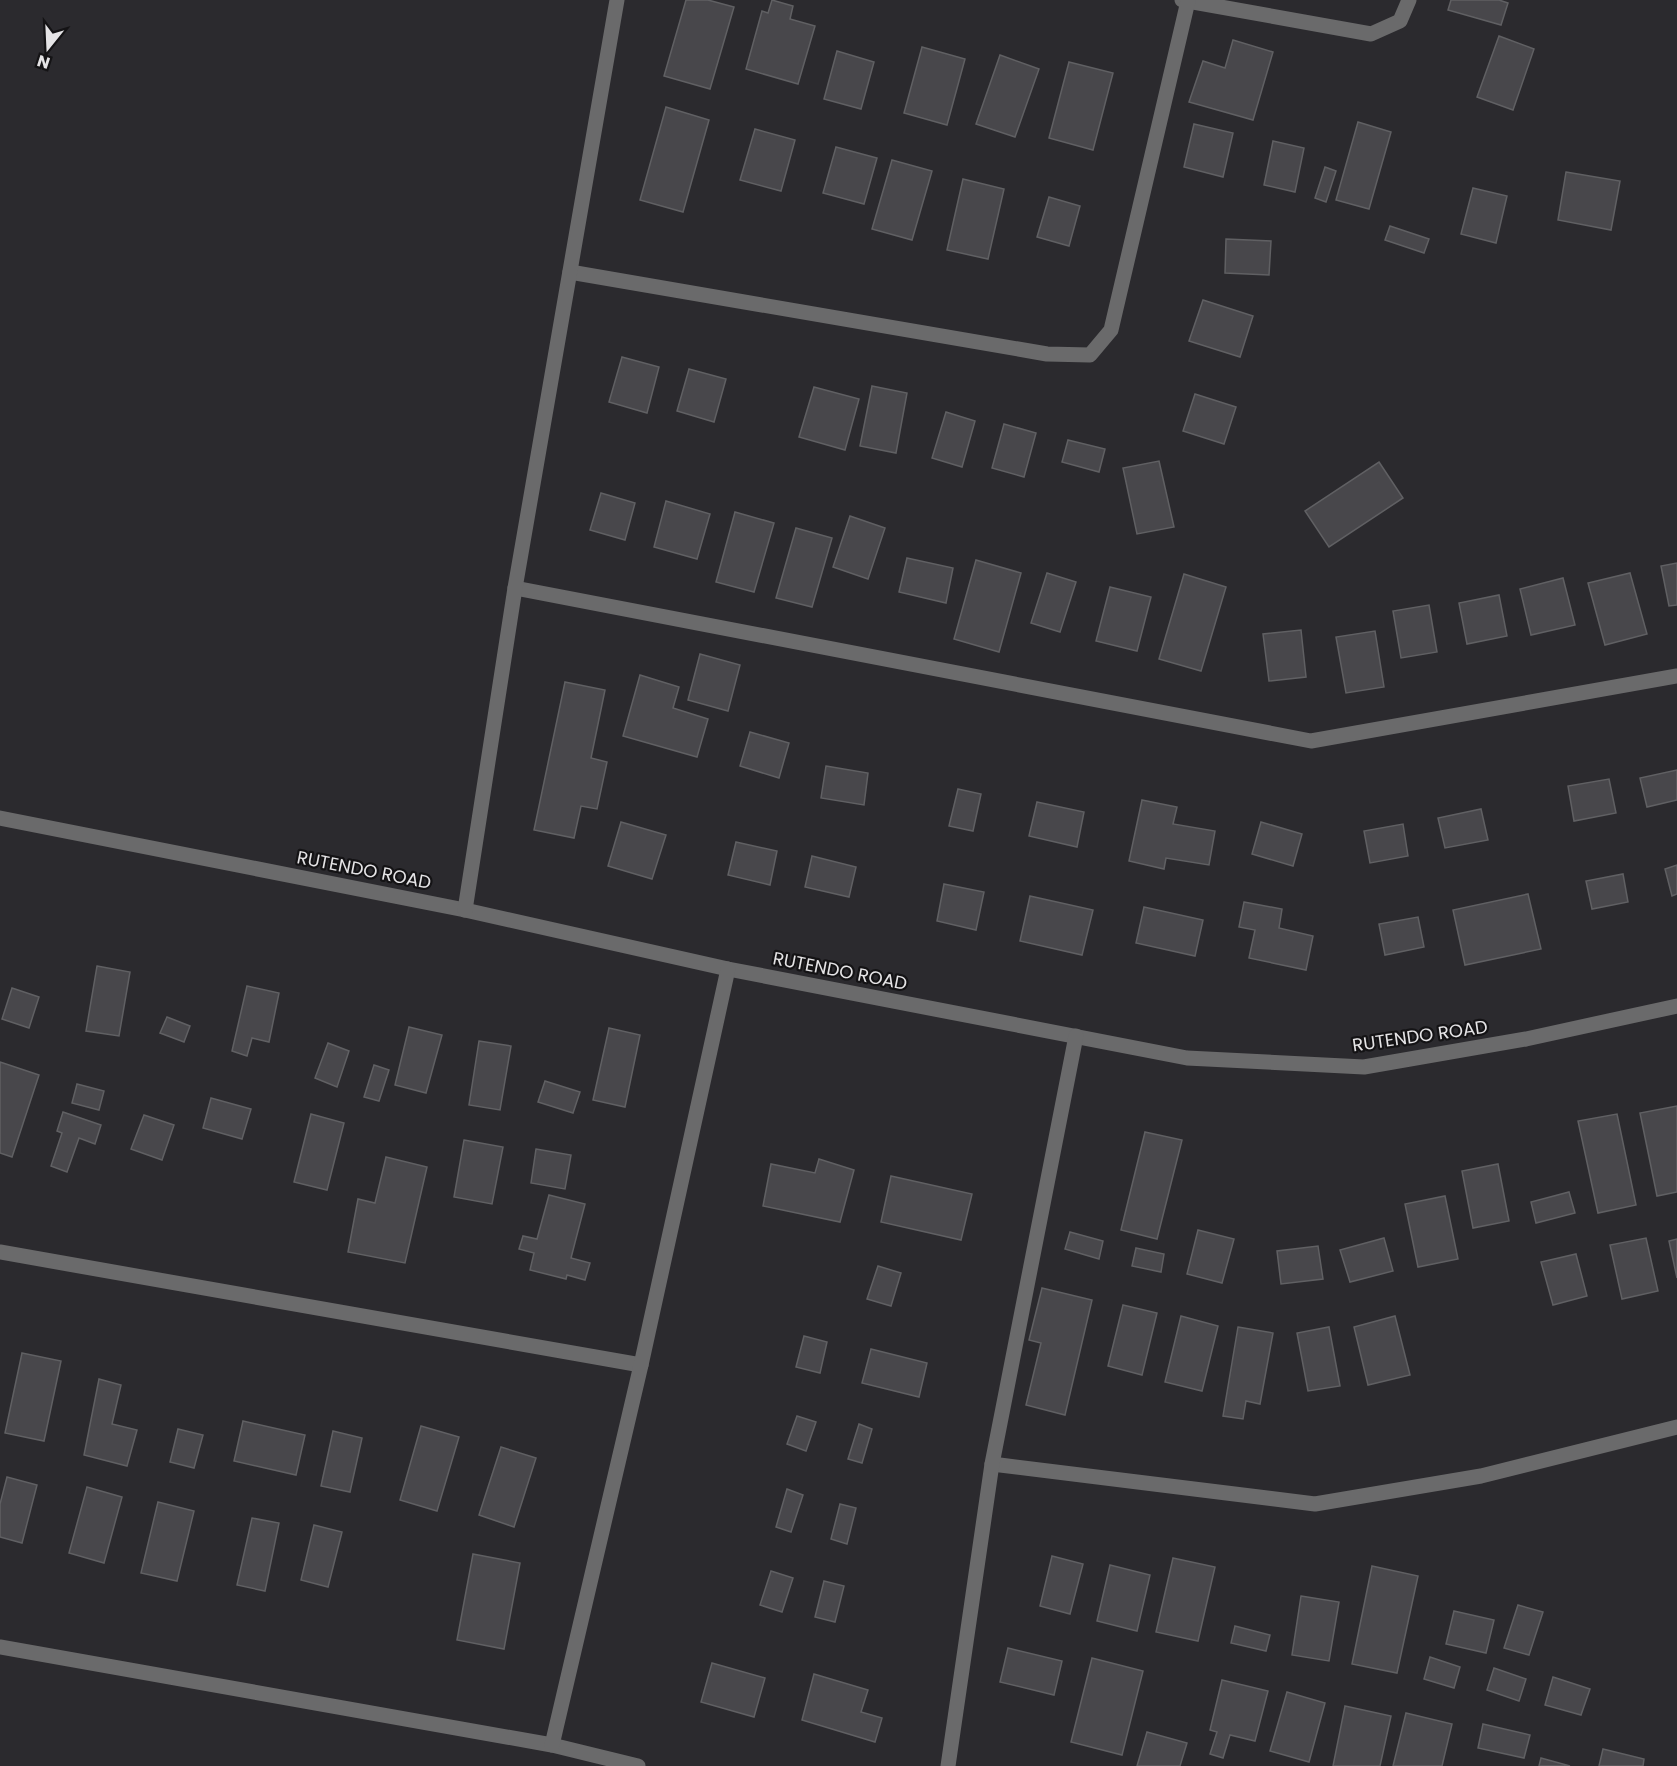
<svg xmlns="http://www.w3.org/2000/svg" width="1677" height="1766" font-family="Poppins,sans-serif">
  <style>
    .building { fill: #48474b; stroke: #606063; stroke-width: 1.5 }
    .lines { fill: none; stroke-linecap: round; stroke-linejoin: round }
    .minor { stroke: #6a6a6b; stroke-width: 15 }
    .labels { text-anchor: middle; stroke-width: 4.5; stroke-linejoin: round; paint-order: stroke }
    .street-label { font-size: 18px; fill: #e5e4e6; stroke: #141315 }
  </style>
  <rect width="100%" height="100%" fill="#2b2a2e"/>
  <!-- building -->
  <g class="building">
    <polygon points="686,0 708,0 734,7 710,89 664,76"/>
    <polygon points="772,0 793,6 790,19 815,26 798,84 746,69 762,11 768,13"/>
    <polygon points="1451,0 1499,0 1508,3 1501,25 1448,10"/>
    <polygon points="1499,36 1534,49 1513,110 1477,97"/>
    <polygon points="1233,40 1273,52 1253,120 1189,102 1203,61 1225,68"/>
    <polygon points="922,47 965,59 947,125 904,113"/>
    <polygon points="837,51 874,62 861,109 824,99"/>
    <polygon points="1000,55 1039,69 1015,137 976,124"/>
    <polygon points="1069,62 1113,73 1093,150 1049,138"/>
    <polygon points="666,107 709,120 683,212 640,200"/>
    <polygon points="1358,122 1391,132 1369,209 1336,200"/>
    <polygon points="1194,124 1233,133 1223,177 1184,167"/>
    <polygon points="755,129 795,140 781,191 740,180"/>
    <polygon points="1273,141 1304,148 1295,192 1264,185"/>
    <polygon points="836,147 877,158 864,204 823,193"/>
    <polygon points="892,160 932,171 912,240 872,229"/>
    <polygon points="1325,167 1336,171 1326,202 1315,198"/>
    <polygon points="1566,172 1620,181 1611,230 1558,220"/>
    <polygon points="963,179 1004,189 988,259 947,250"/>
    <polygon points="1473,188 1507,196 1496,243 1461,234"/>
    <polygon points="1049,197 1080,206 1069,246 1037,237"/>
    <polygon points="1390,226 1429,239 1424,253 1385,240"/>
    <polygon points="1226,239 1271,241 1269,275 1225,273"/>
    <polygon points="1203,300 1253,316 1240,357 1189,341"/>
    <polygon points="622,357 659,367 647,413 609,402"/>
    <polygon points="689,369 726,379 714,422 677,411"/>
    <polygon points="872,386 907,393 896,453 860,446"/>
    <polygon points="814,387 859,399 845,450 799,437"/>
    <polygon points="1195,394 1236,407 1224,444 1183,431"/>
    <polygon points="946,412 975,421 962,467 932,458"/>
    <polygon points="1004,424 1036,433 1024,477 992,468"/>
    <polygon points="1068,440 1105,449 1099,472 1062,462"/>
    <polygon points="1159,461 1174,527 1137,534 1123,468"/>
    <polygon points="1379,462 1403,498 1329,547 1305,511"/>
    <polygon points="601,493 635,503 625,540 590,530"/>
    <polygon points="666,501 710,514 697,559 654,547"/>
    <polygon points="735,512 774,523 754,592 716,582"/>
    <polygon points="850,516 885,528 868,579 833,567"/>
    <polygon points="796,528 832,538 812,607 776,598"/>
    <polygon points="907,558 953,568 946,603 899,592"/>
    <polygon points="976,560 1021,573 999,652 954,639"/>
    <polygon points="1677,563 1677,605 1669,606 1661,566"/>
    <polygon points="1047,573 1076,582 1060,632 1031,623"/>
    <polygon points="1630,573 1647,634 1605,645 1588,583"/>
    <polygon points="1184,574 1226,587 1201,671 1159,659"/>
    <polygon points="1563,578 1575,625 1531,635 1520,589"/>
    <polygon points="1110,587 1151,597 1137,651 1096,641"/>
    <polygon points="1499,595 1507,636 1467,644 1459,603"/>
    <polygon points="1429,605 1437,652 1401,658 1393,611"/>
    <polygon points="1301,630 1306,677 1269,681 1263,634"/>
    <polygon points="1375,631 1384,687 1346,693 1336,637"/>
    <polygon points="700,654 740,665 728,711 688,700"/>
    <polygon points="640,675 679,687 673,708 708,719 697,757 623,736"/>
    <polygon points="565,682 605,690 591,758 607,762 597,809 581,806 574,838 534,830"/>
    <polygon points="750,732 789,743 779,778 740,766"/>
    <polygon points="826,766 868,773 864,805 821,798"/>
    <polygon points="1677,770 1677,800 1647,807 1640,778"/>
    <polygon points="1609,779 1616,813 1574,821 1568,786"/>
    <polygon points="958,789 981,794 973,831 949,826"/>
    <polygon points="1142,800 1177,807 1173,824 1215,831 1209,865 1166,858 1164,869 1129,861"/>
    <polygon points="1037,802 1084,812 1077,847 1029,836"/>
    <polygon points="1481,809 1488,840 1445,848 1438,818"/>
    <polygon points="621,822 666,835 652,879 608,866"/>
    <polygon points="1261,822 1302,834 1293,866 1252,854"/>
    <polygon points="1403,824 1408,856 1370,863 1364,831"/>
    <polygon points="736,842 777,851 770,885 728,875"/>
    <polygon points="812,856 856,867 849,897 805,887"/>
    <polygon points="1677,865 1677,894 1672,896 1665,869"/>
    <polygon points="1623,874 1628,902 1592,909 1586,881"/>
    <polygon points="944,884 984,892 976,930 937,921"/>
    <polygon points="1528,894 1541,949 1465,965 1453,910"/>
    <polygon points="1030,896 1093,910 1082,955 1020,941"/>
    <polygon points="1244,902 1282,909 1279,928 1313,936 1306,970 1249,958 1255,930 1239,927"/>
    <polygon points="1144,907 1203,920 1195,956 1136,943"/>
    <polygon points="1418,917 1424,947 1385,955 1379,924"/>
    <polygon points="97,966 130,972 119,1036 86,1031"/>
    <polygon points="247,986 279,993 269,1042 252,1038 247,1056 232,1051"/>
    <polygon points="12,988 39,997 29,1028 2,1019"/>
    <polygon points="167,1017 190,1026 184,1042 160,1033"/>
    <polygon points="409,1027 442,1035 426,1093 395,1085"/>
    <polygon points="609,1028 640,1035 625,1107 593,1100"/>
    <polygon points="479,1041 511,1046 500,1110 469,1105"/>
    <polygon points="328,1043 349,1051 337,1087 315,1078"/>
    <polygon points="0,1062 39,1075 12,1157 0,1153"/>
    <polygon points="374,1065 389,1070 379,1101 364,1097"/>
    <polygon points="545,1081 580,1092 573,1113 538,1102"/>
    <polygon points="77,1084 104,1091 99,1110 72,1103"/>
    <polygon points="211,1098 251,1109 242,1139 203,1128"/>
    <polygon points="1677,1106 1677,1192 1657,1196 1640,1113"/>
    <polygon points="63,1112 101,1125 95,1144 79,1138 67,1172 51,1166 62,1133 57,1131"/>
    <polygon points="311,1114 344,1123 327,1190 294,1182"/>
    <polygon points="1617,1114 1636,1205 1598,1213 1578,1121"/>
    <polygon points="144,1115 174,1125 162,1160 131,1149"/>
    <polygon points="1145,1132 1182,1140 1157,1239 1121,1230"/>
    <polygon points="464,1140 503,1147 492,1204 454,1197"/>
    <polygon points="536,1149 571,1155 565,1189 531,1183"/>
    <polygon points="386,1157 427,1167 405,1263 348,1252 358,1199 375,1203"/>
    <polygon points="819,1159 854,1170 840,1222 763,1206 771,1164 815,1173"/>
    <polygon points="1498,1164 1509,1221 1473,1228 1462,1171"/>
    <polygon points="891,1176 972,1194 961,1240 881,1222"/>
    <polygon points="1569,1192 1575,1213 1536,1223 1531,1202"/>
    <polygon points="549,1195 585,1204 571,1258 590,1263 585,1280 567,1275 566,1279 530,1270 534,1253 519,1249 523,1236 537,1239"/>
    <polygon points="1445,1196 1458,1259 1418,1267 1405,1204"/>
    <polygon points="1198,1230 1234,1239 1222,1283 1187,1274"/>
    <polygon points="1070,1232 1103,1241 1099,1259 1065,1249"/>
    <polygon points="1384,1238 1393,1271 1350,1282 1340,1250"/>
    <polygon points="1646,1238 1658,1291 1622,1299 1610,1245"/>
    <polygon points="1677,1239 1677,1278 1669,1241"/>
    <polygon points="1318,1246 1323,1279 1281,1284 1277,1251"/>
    <polygon points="1136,1248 1164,1254 1161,1272 1132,1266"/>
    <polygon points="1576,1254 1587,1296 1553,1305 1541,1262"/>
    <polygon points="878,1266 901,1273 891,1306 867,1299"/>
    <polygon points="1042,1288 1092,1300 1065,1415 1026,1405 1041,1343 1029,1340"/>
    <polygon points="1123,1305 1157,1313 1142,1375 1108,1366"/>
    <polygon points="1181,1316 1218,1326 1202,1391 1165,1382"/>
    <polygon points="1395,1316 1410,1375 1368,1385 1354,1327"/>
    <polygon points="1238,1327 1273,1333 1260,1404 1246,1401 1243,1419 1223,1416"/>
    <polygon points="1329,1327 1340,1386 1308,1391 1297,1333"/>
    <polygon points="804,1336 827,1342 820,1373 796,1367"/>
    <polygon points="871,1349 927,1363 919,1397 862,1383"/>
    <polygon points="22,1353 61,1361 44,1441 5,1433"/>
    <polygon points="99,1379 121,1385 112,1424 137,1430 127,1466 84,1455"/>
    <polygon points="797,1416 816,1422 806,1451 787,1444"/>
    <polygon points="243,1421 305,1435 296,1475 234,1461"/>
    <polygon points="859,1424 872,1429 862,1463 848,1459"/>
    <polygon points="421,1426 459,1437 437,1511 400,1500"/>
    <polygon points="178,1429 203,1435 194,1468 170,1462"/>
    <polygon points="333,1431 362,1438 350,1492 321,1486"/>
    <polygon points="501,1447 536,1458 514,1527 479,1515"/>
    <polygon points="7,1477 37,1485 22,1543 0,1537 0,1504"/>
    <polygon points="87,1487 122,1497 104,1563 69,1553"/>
    <polygon points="787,1489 803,1495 791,1532 776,1527"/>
    <polygon points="158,1502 194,1511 177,1581 141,1573"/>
    <polygon points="840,1504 856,1508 847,1544 831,1539"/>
    <polygon points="252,1518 279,1523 265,1591 237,1585"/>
    <polygon points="314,1525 342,1532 328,1587 301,1580"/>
    <polygon points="473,1554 520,1563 504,1649 457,1640"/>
    <polygon points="1052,1556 1083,1564 1070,1614 1040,1606"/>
    <polygon points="1173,1558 1215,1567 1198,1641 1156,1632"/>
    <polygon points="1110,1565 1150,1575 1137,1631 1097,1621"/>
    <polygon points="1372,1566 1418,1576 1397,1673 1352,1664"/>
    <polygon points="771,1571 793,1578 782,1612 760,1605"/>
    <polygon points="824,1581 844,1586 835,1622 815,1617"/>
    <polygon points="1301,1596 1339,1602 1329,1661 1292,1655"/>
    <polygon points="1518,1605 1543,1612 1529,1655 1504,1648"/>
    <polygon points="1454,1611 1494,1620 1486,1653 1446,1644"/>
    <polygon points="1235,1626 1270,1635 1266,1651 1231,1643"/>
    <polygon points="1008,1648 1062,1661 1054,1695 1000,1682"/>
    <polygon points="1430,1657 1460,1667 1454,1688 1424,1679"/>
    <polygon points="1092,1658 1143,1671 1122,1755 1071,1742"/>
    <polygon points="712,1663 765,1678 754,1717 701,1702"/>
    <polygon points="1494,1668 1526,1679 1519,1701 1487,1690"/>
    <polygon points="814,1674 868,1690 861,1712 882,1718 875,1742 802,1720"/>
    <polygon points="1553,1677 1590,1689 1581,1715 1545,1705"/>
    <polygon points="1222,1680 1268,1691 1255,1741 1230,1735 1223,1758 1210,1754 1217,1732 1210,1730"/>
    <polygon points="1287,1692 1325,1703 1309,1762 1270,1751"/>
    <polygon points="1345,1706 1391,1716 1380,1766 1333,1766"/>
    <polygon points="1406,1713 1452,1724 1442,1766 1393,1766"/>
    <polygon points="1483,1724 1530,1735 1524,1758 1478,1748"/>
    <polygon points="1147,1732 1187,1743 1180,1766 1137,1766"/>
    <polygon points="1603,1749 1644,1759 1643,1766 1599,1766"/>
    <polygon points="1541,1758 1570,1766 1539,1766"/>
  </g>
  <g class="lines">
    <!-- minor -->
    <g class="minor">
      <polyline points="1182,0 1371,34 1400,21 1409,0"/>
      <polyline points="570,272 1047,354 1090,355 1111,330 1188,1"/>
      <polyline points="515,588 1311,741 1677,676"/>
      <polyline points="0,818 465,910 728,969 1187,1058 1364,1067 1526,1039 1677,1006"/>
      <polyline points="465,910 515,588 617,0"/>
      <polyline points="0,1252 641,1365"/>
      <polyline points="992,1464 1315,1504 1481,1476 1677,1427"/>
      <polyline points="0,1647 552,1745 638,1766"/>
      <polyline points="552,1745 641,1365 728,969"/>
      <polyline points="948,1766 992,1464 1076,1036"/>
    </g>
  </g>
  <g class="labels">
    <!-- street labels -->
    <g class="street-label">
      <text transform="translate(364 870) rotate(11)" y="6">RUTENDO ROAD</text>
      <text transform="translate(840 971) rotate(11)" y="6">RUTENDO ROAD</text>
      <text transform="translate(1420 1036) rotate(-8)" y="6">RUTENDO ROAD</text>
    </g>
  </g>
  <!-- north arrow -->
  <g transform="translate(48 48) rotate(198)" stroke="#141315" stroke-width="4.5" paint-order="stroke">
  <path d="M0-4.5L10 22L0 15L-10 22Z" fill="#e5e4e6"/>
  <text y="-9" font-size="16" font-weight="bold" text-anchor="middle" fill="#e5e4e6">N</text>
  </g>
</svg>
